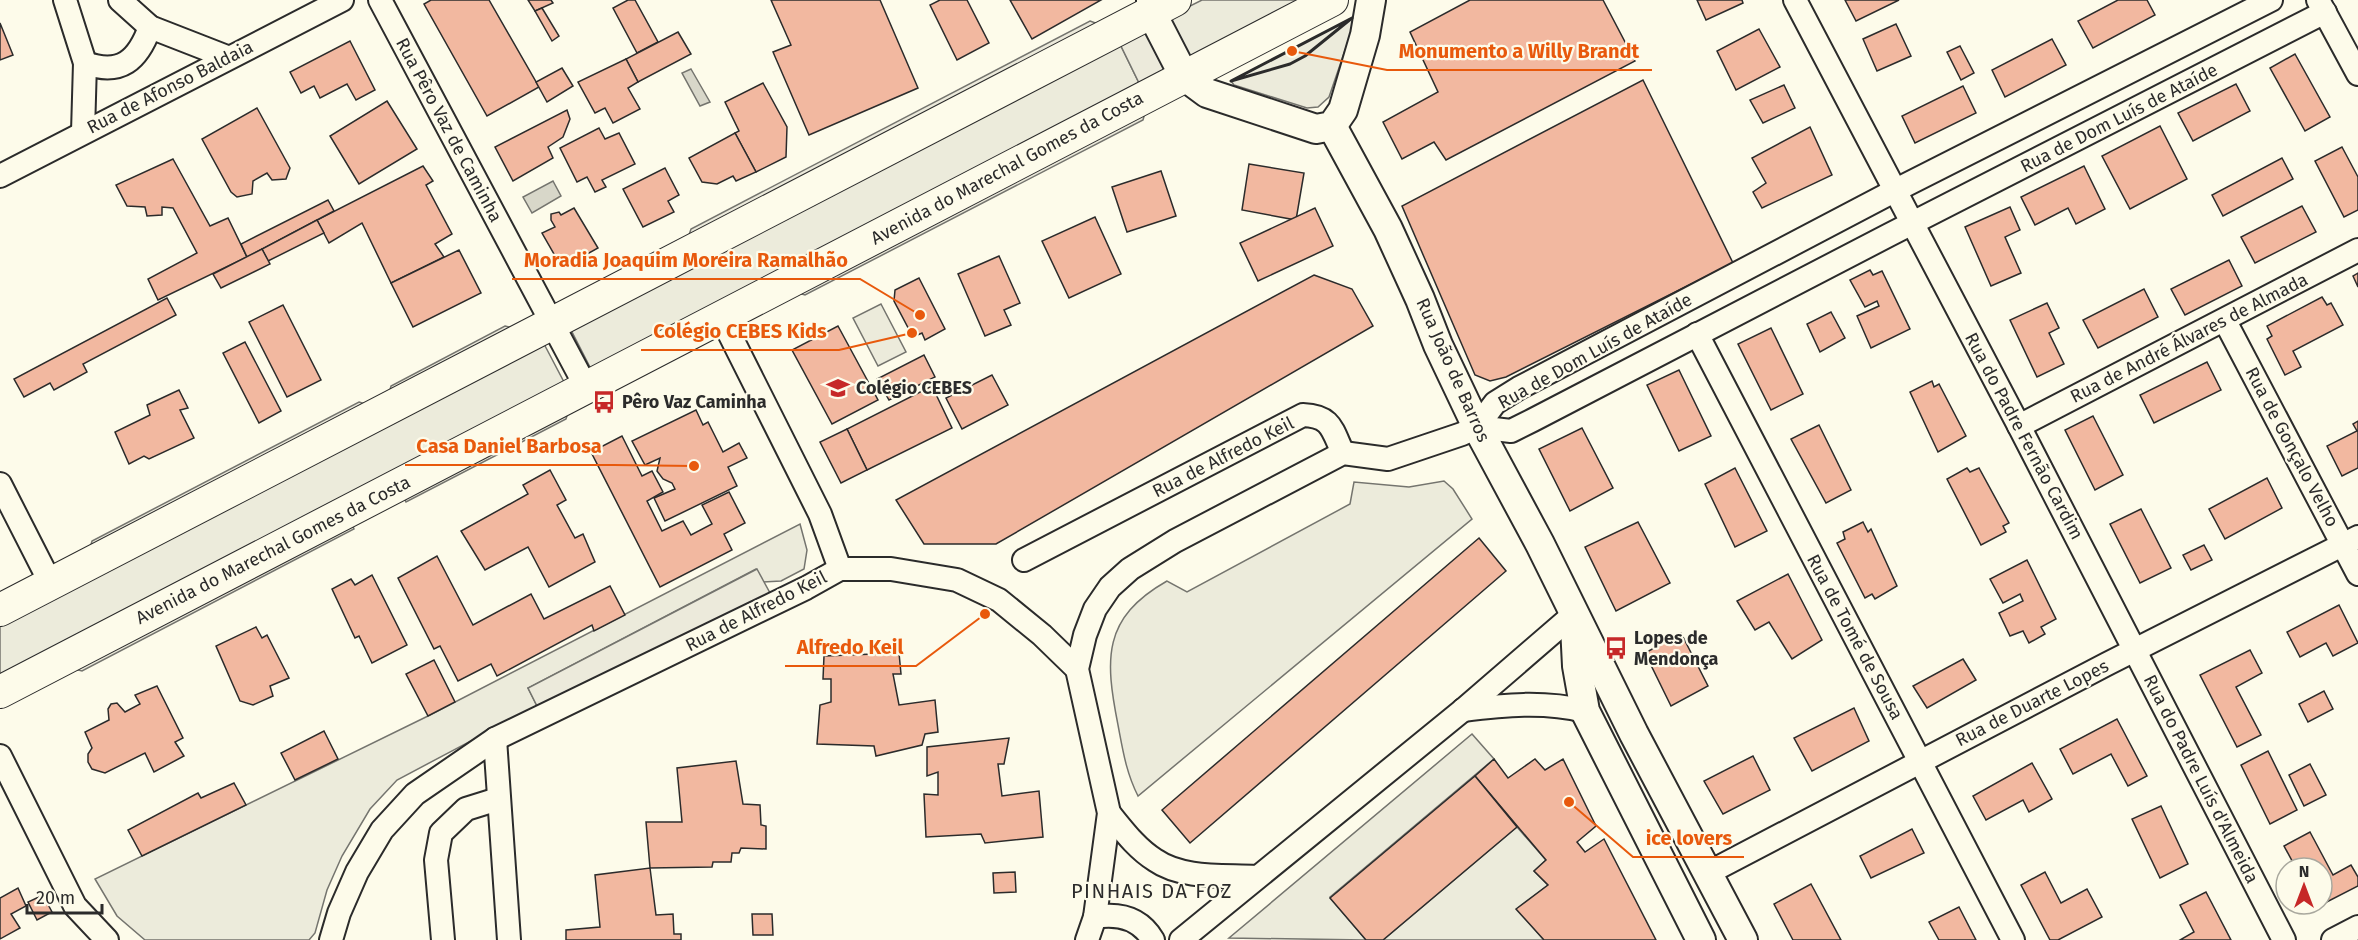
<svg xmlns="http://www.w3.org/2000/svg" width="2358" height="940" font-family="'Fira Sans',sans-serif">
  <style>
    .green { fill: #ecebdb; stroke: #74746e; stroke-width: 1.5 }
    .parking { fill: #eceadb; stroke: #74746e; stroke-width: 1.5 }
    .water { fill: #d8d7c9; stroke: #74746e; stroke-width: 1.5 }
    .building { fill: #f2b8a0; stroke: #2b2b2b; stroke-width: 1.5 }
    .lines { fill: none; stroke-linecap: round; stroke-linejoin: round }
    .minor-casing { stroke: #2b2b2b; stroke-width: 26 }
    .tertiary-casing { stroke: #2b2b2b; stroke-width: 32 }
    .secondary-casing { stroke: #2b2b2b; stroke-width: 34 }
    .minor { stroke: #fdfbea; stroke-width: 22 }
    .tertiary { stroke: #fdfbea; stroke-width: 28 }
    .secondary { stroke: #fdfbea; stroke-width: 32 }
    .wall { stroke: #2b2b2b; stroke-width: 3 }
    .labels { text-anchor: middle; stroke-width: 4.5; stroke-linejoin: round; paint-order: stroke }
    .street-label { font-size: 18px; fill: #2b2b2b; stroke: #fdfbea }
    .poi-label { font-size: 18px; font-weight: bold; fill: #2b2b2b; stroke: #fdfbea; text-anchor: start }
    .neighbourhood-label { font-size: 20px; letter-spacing: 1.5px; fill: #2b2b2b; stroke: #fdfbea }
    .leader { fill: none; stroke: #e8590c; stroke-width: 2 }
    .callout-dot { fill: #e8590c; stroke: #fdfbea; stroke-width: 2 }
    .callout-label { font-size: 20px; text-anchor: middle; font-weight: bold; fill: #e8590c; stroke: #fdfbea; stroke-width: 4.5; stroke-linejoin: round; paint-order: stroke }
  </style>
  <rect width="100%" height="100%" fill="#fdfbea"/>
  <!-- green -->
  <g class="green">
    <polygon points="1202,0 1306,0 1190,59 1168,17"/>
    <polygon points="1352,18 1354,24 1329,97 1318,107 1307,108 1234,85 1231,81"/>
    <polygon points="1119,42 1140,85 592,371 570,328"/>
    <polygon points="881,304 906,352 878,366 853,318"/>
    <polygon points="543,342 565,384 0,678 0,623"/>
    <path d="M1444,481L1453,489L1472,519L1138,796C1126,772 1123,751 1118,725C1105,659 1102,618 1167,581L1187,592L1350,504L1354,482L1409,487Z"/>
    <polygon points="800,524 807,550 804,569 781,581 763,582 756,569 528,688 537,706 397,780 370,809 342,856 327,890 315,933 309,940 145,940 117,916 95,879 428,716"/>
    <polygon points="1472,734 1494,759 1330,897 1366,940 1229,938"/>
    <polygon points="1517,827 1546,860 1534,871 1548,885 1517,909 1544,940 1383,940"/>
  </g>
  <!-- parking -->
  <g class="parking">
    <polygon points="1090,21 1101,25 687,241 691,229"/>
    <polygon points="1146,28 1168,71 1140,85 1119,42"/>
    <polygon points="1146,109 1143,120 805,295 795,292"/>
    <polygon points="505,326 517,329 388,397 391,386"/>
    <polygon points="359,402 371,406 89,552 92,541"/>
    <polygon points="569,409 566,419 406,502 403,495"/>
    <polygon points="351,522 354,529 82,671 70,668"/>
    <polygon points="757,569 770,593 543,711 537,706 528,688"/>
  </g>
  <!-- water -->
  <g class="water">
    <polygon points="691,69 710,102 700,106 682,73"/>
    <polygon points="553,181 561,196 532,213 523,197"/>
  </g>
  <!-- building -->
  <g class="building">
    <polygon points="431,0 489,0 539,87 487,116 424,4"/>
    <polygon points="528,0 551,0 553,3 535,11"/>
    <polygon points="628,0 635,0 658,42 637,53 613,8"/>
    <polygon points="771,0 880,0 918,88 809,135 773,52 791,45"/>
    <polygon points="940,0 967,0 989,43 957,60 930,5"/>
    <polygon points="1010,0 1101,0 1032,39"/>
    <polygon points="1470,0 1603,0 1635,61 1446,160 1434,142 1402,159 1383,122 1438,92 1410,32"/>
    <polygon points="1697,0 1742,0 1743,3 1706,20"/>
    <polygon points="1845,0 1899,0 1856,21"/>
    <polygon points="2118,0 2147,0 2155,15 2093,48 2078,21"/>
    <polygon points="542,8 559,36 552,41 535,11"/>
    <polygon points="0,23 13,55 0,60"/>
    <polygon points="1896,24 1911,56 1877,71 1863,39"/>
    <polygon points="1759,29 1780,67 1736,90 1717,51"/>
    <polygon points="678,32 691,54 638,82 626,59"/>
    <polygon points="2052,39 2066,65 2005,97 1992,70"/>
    <polygon points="350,41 375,90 356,100 347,84 320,98 314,86 301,93 290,72"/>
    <polygon points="1960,46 1974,73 1961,80 1947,52"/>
    <polygon points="2295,54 2330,117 2305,131 2270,68"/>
    <polygon points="626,59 638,82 628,88 640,109 613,123 605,108 595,113 578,82"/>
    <polygon points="562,68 573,86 547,102 536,82"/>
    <polygon points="1643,80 1733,263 1506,377 1490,381 1475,375 1402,206"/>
    <polygon points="763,83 787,127 786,157 756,172 735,133 739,131 725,102"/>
    <polygon points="2236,84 2250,111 2193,141 2178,113"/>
    <polygon points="1784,85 1795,108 1763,123 1750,100"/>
    <polygon points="1963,86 1976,113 1915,143 1902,116"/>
    <polygon points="387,101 417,149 359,184 330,136"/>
    <polygon points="257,108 290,168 286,179 272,180 267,173 253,181 252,194 237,197 231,192 202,139"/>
    <polygon points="567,110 570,119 563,137 548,147 553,158 513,181 495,147"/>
    <polygon points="2160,126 2187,179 2130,209 2102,156"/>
    <polygon points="1810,127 1832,175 1762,208 1753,192 1766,183 1752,158"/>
    <polygon points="599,128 605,139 619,133 635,164 602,180 606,187 595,192 587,177 577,182 560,148"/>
    <polygon points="735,133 756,172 736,181 733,176 717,184 702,182 689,158"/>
    <polygon points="2342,147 2358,177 2358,210 2344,217 2315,161"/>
    <polygon points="2282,158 2293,179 2223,216 2212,195"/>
    <polygon points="173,159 210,226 228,218 247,257 158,300 148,279 197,253 173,208 162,207 162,215 147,216 145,207 127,206 116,185"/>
    <polygon points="1249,164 1304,173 1296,220 1242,210"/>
    <polygon points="423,166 433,181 426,185 452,234 435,244 444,257 391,283 362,223 329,243 317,220"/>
    <polygon points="2084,166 2105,209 2076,224 2068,208 2035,225 2021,197"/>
    <polygon points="665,168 679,195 668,201 674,212 643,227 623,189"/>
    <polygon points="1161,171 1176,216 1127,232 1112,187"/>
    <polygon points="328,200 334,211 247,257 241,244"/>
    <polygon points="2302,206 2316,232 2255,263 2241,237"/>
    <polygon points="2010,207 2020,230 2005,237 2021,273 1991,286 1965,227"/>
    <polygon points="574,208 598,248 562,268 542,233 555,227 551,220 551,214 559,212 561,215"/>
    <polygon points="1315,208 1333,246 1258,281 1240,243"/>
    <polygon points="1095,217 1121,274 1069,298 1042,241"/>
    <polygon points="317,220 324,233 268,261 262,249"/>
    <polygon points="262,249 270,264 221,288 213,274"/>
    <polygon points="459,250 481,293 413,327 391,283"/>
    <polygon points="999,256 1020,303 1004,310 1011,325 985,336 958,274"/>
    <polygon points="2229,260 2242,286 2185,315 2171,289"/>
    <polygon points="1870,270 1873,275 1882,271 1910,329 1871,348 1857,316 1879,306 1877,301 1865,307 1850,280"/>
    <polygon points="2358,273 2358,287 2353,276"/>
    <polygon points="1314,275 1352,289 1373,326 996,544 924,544 896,500"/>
    <polygon points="919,278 945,329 925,340 922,333 913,337 894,301 895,290"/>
    <polygon points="2144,289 2158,317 2098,348 2083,320"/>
    <polygon points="2322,297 2327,305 2331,303 2343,325 2293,351 2301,367 2285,375 2267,339 2272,336 2267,326"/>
    <polygon points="167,298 176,315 83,364 87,372 54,390 50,383 24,397 14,379"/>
    <polygon points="2047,303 2059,328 2049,333 2064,364 2037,377 2010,320"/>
    <polygon points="283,305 321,380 287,397 249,322"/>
    <polygon points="1831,312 1845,338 1820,352 1807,324"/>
    <polygon points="838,326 878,400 832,424 792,350"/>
    <polygon points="1771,328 1803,394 1771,410 1738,344"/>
    <polygon points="245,342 281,411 259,423 223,353"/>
    <polygon points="924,355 935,377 889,400 877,379"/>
    <polygon points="2207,362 2221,390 2154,423 2140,395"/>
    <polygon points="1679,370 1711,436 1679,451 1647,385"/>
    <polygon points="992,375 1008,405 962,429 946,398"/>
    <polygon points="1932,381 1934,387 1939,384 1966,436 1938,452 1910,392"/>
    <polygon points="932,386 952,428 867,470 847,429"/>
    <polygon points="179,390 188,408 180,410 194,438 149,459 144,456 129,464 115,432 150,415 147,405"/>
    <polygon points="696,410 703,425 708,422 723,452 739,443 747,458 728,467 737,486 665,521 654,498 675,489 672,483 663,479 657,471 660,458 645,465 632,441"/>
    <polygon points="2093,416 2123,475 2095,490 2065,430"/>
    <polygon points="2358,421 2358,468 2342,476 2327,446 2357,431 2353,424"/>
    <polygon points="1819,425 1851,490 1826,503 1791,439"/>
    <polygon points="1582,428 1613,488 1570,511 1539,449"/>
    <polygon points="847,429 867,470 841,483 820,442"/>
    <polygon points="622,436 642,476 652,471 663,492 647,501 662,531 683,521 691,535 712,524 702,505 729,492 745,523 724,534 732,550 660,587 591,452"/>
    <polygon points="1735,468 1767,531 1735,547 1705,484"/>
    <polygon points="1967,468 1970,472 1979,468 2009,523 2003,526 2006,532 1981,545 1947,479"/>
    <polygon points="550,470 566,500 557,505 575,538 583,534 595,562 549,587 528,547 485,570 461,531 528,494 523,485"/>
    <polygon points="2267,478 2282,508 2225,539 2209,509"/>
    <polygon points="2141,509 2171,568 2140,583 2110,524"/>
    <polygon points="1638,522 1670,583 1616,611 1585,547"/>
    <polygon points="1863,522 1868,532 1871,529 1897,586 1875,599 1872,594 1865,598 1837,543 1845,539 1843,532"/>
    <polygon points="1479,538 1506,571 1190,843 1162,810"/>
    <polygon points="2204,545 2212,560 2191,570 2183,555"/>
    <polygon points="437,556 473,625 531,594 544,619 610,586 625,615 594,631 592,625 497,676 491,664 458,681 440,646 434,649 398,578"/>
    <polygon points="2027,560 2056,619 2041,627 2045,634 2029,643 2023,631 2010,636 1999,613 2023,601 2020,594 2003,603 1990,579"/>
    <polygon points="1788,574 1822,640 1792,659 1769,622 1755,630 1737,601"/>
    <polygon points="372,575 407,645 372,663 359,636 355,638 332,589 351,579 355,585"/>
    <polygon points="2339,605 2358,643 2333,656 2326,643 2300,657 2287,632"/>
    <polygon points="256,627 262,638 267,635 289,678 270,686 273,696 253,705 240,701 216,646"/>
    <polygon points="1681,633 1708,686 1671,706 1645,653"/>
    <polygon points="2250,650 2262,673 2236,687 2261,735 2237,747 2200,675"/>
    <polygon points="899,653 901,674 893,674 899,705 935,700 938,732 925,734 922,745 876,756 874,746 817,744 820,705 831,702 831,679 823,679 824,656"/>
    <polygon points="1963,659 1976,680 1927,708 1913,686"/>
    <polygon points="434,660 455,702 428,716 406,674"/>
    <polygon points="157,686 183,738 175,742 184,756 154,772 145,753 105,773 92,769 88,762 88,754 92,748 85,732 109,720 108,709 111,704 117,703 125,712 140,704 135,695"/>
    <polygon points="2324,691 2333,709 2308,722 2299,704"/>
    <polygon points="1854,708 1869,741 1812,771 1794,738"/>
    <polygon points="2117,719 2147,776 2128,786 2111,754 2073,774 2060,749"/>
    <polygon points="324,731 338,759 295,780 281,753"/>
    <polygon points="1009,738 1004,764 998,764 1002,796 1039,791 1043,837 985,843 981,834 926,837 924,794 938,795 938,772 927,776 927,747"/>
    <polygon points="2268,751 2297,810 2270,824 2241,765"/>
    <polygon points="1753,756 1770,790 1723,814 1704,781"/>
    <polygon points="1494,759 1508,778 1535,759 1545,770 1563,759 1596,826 1577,842 1585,852 1604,839 1656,940 1544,940 1516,909 1548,885 1534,871 1546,860 1475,776"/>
    <polygon points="736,761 743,804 760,805 761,825 766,826 766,849 741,848 739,853 732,853 731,862 713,862 712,867 650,868 646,822 682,822 677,768"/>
    <polygon points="2032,763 2052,799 2029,812 2023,800 1986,820 1973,796"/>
    <polygon points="2310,764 2326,795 2304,806 2289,775"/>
    <polygon points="1475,776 1517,827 1383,940 1366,940 1330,898"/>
    <polygon points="234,783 246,805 142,856 128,830 198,793 201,798"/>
    <polygon points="2161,806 2188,864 2160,878 2132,819"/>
    <polygon points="1912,829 1924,853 1871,878 1860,856"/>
    <polygon points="2310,832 2333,875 2351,865 2358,877 2358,886 2317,907 2315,904 2322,904 2322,868 2296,868 2284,846"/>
    <polygon points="650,868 656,915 673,914 674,934 681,934 681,940 566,940 566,930 600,927 595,875"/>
    <polygon points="1015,872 1016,892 994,893 993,873"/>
    <polygon points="2045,872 2061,903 2087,889 2102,917 2058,940 2050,940 2021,885"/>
    <polygon points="1811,884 1841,940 1793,940 1774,904"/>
    <polygon points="18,888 26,906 11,914 20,928 0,939 0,898"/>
    <polygon points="2206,892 2231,940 2180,940 2194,932 2180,905"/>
    <polygon points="43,895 52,912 37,920 28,902"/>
    <polygon points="1959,907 1976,940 1939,940 1929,922"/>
    <polygon points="752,914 772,914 773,935 753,935"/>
  </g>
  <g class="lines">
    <!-- minor casing -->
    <g class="minor-casing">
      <g id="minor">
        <polyline points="65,0 85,63 83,132"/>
        <polyline points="120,0 150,27 227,57"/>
        <polyline points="380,0 586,387"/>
        <polyline points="1795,0 2019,426 2284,940"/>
        <polyline points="2318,0 2358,74"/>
        <path d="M85,63C121,76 138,60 150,27"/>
        <polyline points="0,176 342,0"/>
        <polyline points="721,317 820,514 840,569"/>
        <polyline points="2225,321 2358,574"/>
        <polyline points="1697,334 2013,940"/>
        <polyline points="2019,426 2358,250"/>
        <polyline points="1477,427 1511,431 1533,420 1889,235 2325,12"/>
        <polyline points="0,484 51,584"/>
        <path d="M1024,560L1303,415C1332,416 1332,430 1343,453"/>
        <path d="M1463,710C1504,705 1544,701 1585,711"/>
        <polyline points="495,739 509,940"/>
        <polyline points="0,756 75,906 107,940"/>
        <path d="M1109,813C1123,830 1136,848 1155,860C1182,879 1224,875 1256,877"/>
        <polyline points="1708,873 2107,664 2358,537"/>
        <path d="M1095,917C1119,913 1140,918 1153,940"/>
        <polyline points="331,940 339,913 357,872 382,830 415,794 495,739 806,588 840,569 891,569 957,580 999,600 1042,635 1077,669"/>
        <polyline points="443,940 436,860 441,833 466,809 498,799"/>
        <polyline points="1087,940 1095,917 1109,813 1077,669 1085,635 1095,609 1110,587 1130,569 1175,541 1343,453 1388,459 1462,434 1477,427 1495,403 1519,388 1896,190 2271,0"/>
        <polyline points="1181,940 1463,710 1573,615"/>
        <polyline points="2333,940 2358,927"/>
      </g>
    </g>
    <!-- tertiary casing -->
    <g class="tertiary-casing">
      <g id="tertiary">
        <polyline points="1151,0 1151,12 1184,76 1207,93 1316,129 1332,126 1343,110 1365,35 1371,0"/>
        <polyline points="1332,126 1388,229 1420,299 1438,345 1477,427 1540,544 1634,734 1743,940"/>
        <polyline points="1575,626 1577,666 1585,711 1701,940"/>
      </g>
    </g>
    <!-- secondary casing -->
    <g class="secondary-casing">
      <g id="secondary">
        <polyline points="0,610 1175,0"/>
        <polyline points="0,692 1332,0"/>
      </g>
    </g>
    <!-- minor -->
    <use href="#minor" class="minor"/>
    <!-- tertiary -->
    <use href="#tertiary" class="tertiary"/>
    <!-- secondary -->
    <use href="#secondary" class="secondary"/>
    <!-- wall -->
    <polygon class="wall" points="1352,18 1305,56 1290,64 1231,81"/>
  </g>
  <!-- icons -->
  <defs>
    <g id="school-bare" transform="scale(1.8)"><path d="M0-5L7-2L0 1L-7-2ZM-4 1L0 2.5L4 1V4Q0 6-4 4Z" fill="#c62828" stroke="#fdfbea" stroke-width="2.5" paint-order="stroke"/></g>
    <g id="bus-bare" transform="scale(1.8)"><path d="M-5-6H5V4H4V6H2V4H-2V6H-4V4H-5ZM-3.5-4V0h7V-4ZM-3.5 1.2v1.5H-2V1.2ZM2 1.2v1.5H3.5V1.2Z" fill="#c62828" stroke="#fdfbea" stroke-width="2.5" paint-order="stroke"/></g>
  </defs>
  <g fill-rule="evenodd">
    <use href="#school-bare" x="838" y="388"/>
    <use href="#bus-bare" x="604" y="402"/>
    <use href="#bus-bare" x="1616" y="648"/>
  </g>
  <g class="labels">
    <!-- street labels -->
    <g class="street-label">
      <text transform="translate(170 87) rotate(-27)" y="6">Rua de Afonso Baldaia</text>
      <text transform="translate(2119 118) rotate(-27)" y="6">Rua de Dom Luís de Ataíde</text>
      <text transform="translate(449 130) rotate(62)" y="6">Rua Pêro Vaz de Caminha</text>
      <text transform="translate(1007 168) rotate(-28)" y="6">Avenida do Marechal Gomes da Costa</text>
      <text transform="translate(2189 338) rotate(-27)" y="6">Rua de André Álvares de Almada</text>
      <text transform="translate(1595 351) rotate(-29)" y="6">Rua de Dom Luís de Ataíde</text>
      <text transform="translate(1453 370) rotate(66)" y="6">Rua João de Barros</text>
      <text transform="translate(2024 436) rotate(62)" y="6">Rua do Padre Fernão Cardim</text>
      <text transform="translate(2292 447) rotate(62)" y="6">Rua de Gonçalo Velho</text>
      <text transform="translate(1223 457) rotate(-27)" y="6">Rua de Alfredo Keil</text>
      <text transform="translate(273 550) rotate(-27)" y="6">Avenida do Marechal Gomes da Costa</text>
      <text transform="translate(756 611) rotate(-27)" y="6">Rua de Alfredo Keil</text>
      <text transform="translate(1855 637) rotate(62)" y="6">Rua de Tomé de Sousa</text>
      <text transform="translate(2032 703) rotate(-27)" y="6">Rua de Duarte Lopes</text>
      <text transform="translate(2201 779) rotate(63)" y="6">Rua do Padre Luís d'Almeida</text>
    </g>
    <!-- poi labels -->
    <g class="poi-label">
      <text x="856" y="394">Colégio CEBES</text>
      <text x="622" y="408">Pêro Vaz Caminha</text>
      <text x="1634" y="644">Lopes de<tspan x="1634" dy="21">Mendonça</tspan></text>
    </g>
    <!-- neighbourhood labels -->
    <g class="neighbourhood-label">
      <text x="1152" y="898">PINHAIS DA FOZ</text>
    </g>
  </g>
  <!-- callouts -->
  <path class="leader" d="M1292 51L1387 70H1652M920 315L860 279H512M912 333L839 350H641M694 466L614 465H405M985 614L916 666H785M1569 802L1633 857H1744"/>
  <g class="callout-dot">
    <circle cx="1292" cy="51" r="6"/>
    <circle cx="920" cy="315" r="6"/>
    <circle cx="912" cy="333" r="6"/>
    <circle cx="694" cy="466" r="6"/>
    <circle cx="985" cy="614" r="6"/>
    <circle cx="1569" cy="802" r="6"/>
  </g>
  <g class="callout-label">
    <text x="1519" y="58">Monumento a Willy Brandt</text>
    <text x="686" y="267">Moradia Joaquim Moreira Ramalhão</text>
    <text x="740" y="338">Colégio CEBES Kids</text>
    <text x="509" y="453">Casa Daniel Barbosa</text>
    <text x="850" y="654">Alfredo Keil</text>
    <text x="1689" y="845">ice lovers</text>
  </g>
  <!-- north arrow -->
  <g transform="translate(2304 886)"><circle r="28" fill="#fdfbea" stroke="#a9a89e" stroke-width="1.5"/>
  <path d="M0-4.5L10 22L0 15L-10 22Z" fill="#c62828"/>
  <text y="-9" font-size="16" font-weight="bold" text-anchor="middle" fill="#2b2b2b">N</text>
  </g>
  <!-- scale -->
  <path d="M27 904v9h75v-9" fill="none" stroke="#2b2b2b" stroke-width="3"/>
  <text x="36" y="904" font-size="18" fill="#2b2b2b" stroke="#fdfbea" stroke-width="4.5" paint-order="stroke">20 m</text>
</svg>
